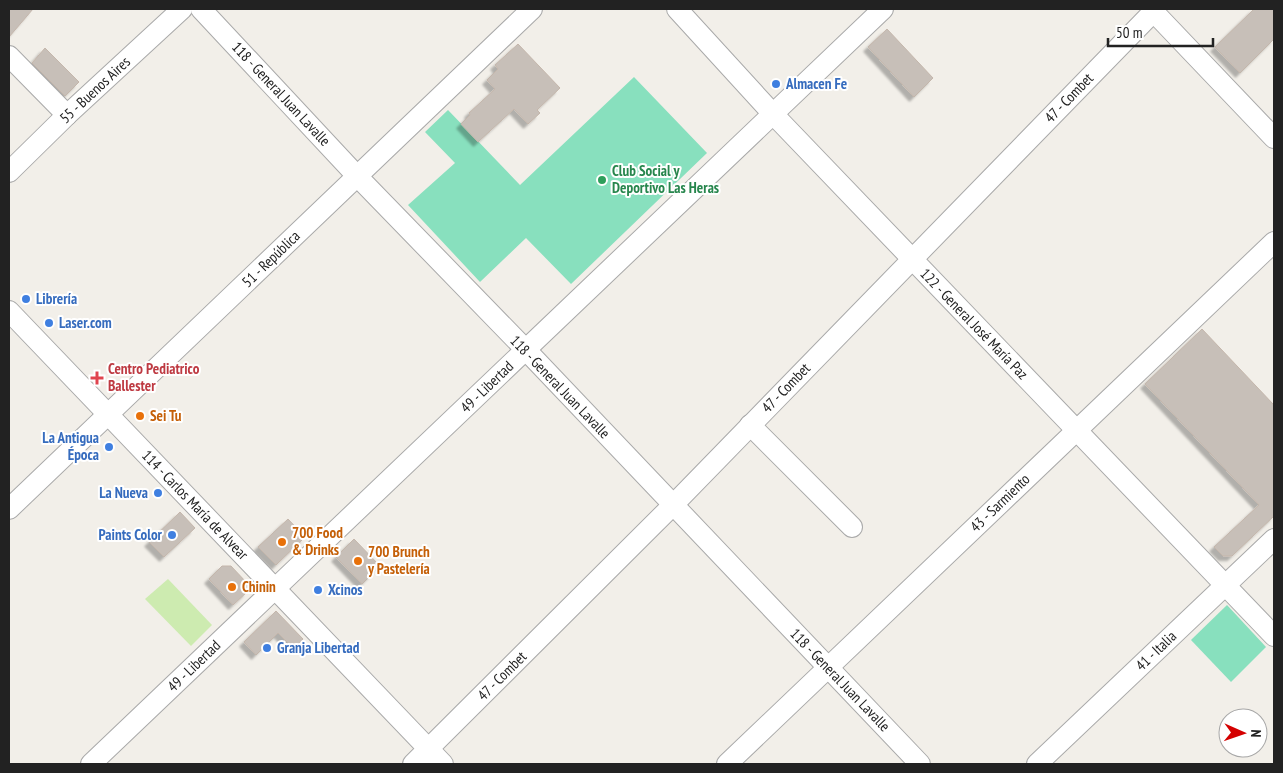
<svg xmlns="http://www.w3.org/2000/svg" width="1283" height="773" font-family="'PT Sans Narrow',sans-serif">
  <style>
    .grass { fill: #cdebb0 }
    .pitch { fill: #88e0be }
    .building { fill: #c7bfb8; stroke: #c4b6ab; filter: url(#shadow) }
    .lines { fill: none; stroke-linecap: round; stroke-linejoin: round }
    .minor-casing { stroke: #a9a9a9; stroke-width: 22 }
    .minor { stroke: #fff; stroke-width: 20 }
    .shop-dot { fill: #3f7fe0; stroke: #fff; stroke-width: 2 }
    .leisure-dot { fill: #2e9e5b; stroke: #fff; stroke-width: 2 }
    .health-dot { fill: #e0444e; stroke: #fff; stroke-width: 2 }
    .food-dot { fill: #e8710a; stroke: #fff; stroke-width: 2 }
    .labels { text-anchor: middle; stroke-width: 4; stroke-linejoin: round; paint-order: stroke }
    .shop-label { font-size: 15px; font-weight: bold; fill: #366cbe; stroke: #fff; text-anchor: start }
    .street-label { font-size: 15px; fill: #222; stroke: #fff }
    .leisure-label { font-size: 15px; font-weight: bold; fill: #27864d; stroke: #fff; text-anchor: start }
    .health-label { font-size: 15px; font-weight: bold; fill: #be3a42; stroke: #fff; text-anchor: start }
    .food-label { font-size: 15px; font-weight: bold; fill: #c56008; stroke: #fff; text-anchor: start }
  </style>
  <defs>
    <filter id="shadow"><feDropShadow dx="-4.5" dy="4.5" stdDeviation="1" flood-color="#0004"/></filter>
  </defs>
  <rect width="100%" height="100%" fill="#f2efe9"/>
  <!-- grass -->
  <polygon class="grass" points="168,579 212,625 191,646 145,599"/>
  <!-- pitch -->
  <g class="pitch">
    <polygon points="634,77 707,153 571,284 526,238 480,282 408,205 455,163 425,132 448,110 520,185"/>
    <polygon points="1227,605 1266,647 1231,682 1191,640"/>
  </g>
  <!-- building -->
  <g class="building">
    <polygon points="9,9 33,9 9,37"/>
    <polygon points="1254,9 1274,9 1274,39 1240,73 1215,47"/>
    <polygon points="887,29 933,78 914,97 868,47"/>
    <polygon points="518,44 560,88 537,110 540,113 528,124 514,109 478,142 461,124 470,115 469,113 495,89 487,80 498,69 495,65"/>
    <polygon points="45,48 79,82 65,96 32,63"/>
    <polygon points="1202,329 1274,405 1274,516 1232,556 1223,556 1214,547 1259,505 1145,384"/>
    <polygon points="180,512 195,528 164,557 149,542"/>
    <polygon points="288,519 305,537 276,565 258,547"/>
    <polygon points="354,539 380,566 362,584 336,557"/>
    <polygon points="222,566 231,566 247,583 247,592 233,605 209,579"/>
    <polygon points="276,611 303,639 294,649 278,633 256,655 244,642"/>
  </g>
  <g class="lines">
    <!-- minor casing -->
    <g class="minor-casing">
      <g id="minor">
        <polyline points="201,9 357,176 526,350 920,764"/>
        <polyline points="677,9 773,114 1274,636"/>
        <polyline points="1151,9 1274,138"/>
        <polyline points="9,56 67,115"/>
        <polyline points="9,172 67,115 182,9"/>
        <polyline points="9,311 443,764"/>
        <polyline points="750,425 852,527"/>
        <polyline points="9,509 532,9"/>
        <polyline points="91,764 883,9"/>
        <polyline points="413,764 673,505 1156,9"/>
        <polyline points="727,764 1274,242"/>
        <polyline points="1037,764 1274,539"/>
      </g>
    </g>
    <!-- minor -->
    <use href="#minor" class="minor"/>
  </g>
  <!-- markers -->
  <g class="shop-dot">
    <circle cx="776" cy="84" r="5"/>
    <circle cx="26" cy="299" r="5"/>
    <circle cx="49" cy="323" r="5"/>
    <circle cx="109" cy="447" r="5"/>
    <circle cx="158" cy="493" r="5"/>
    <circle cx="172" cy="535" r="5"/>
    <circle cx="318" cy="590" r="5"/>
    <circle cx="267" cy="648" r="5"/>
  </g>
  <circle class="leisure-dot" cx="602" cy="180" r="5"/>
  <path class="health-dot" d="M94.5 370.5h5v5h5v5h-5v5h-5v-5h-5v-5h5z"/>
  <g class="food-dot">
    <circle cx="140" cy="416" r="5"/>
    <circle cx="282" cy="542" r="5"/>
    <circle cx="358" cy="561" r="5"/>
    <circle cx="232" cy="587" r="5"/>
  </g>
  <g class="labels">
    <!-- shop labels -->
    <g class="shop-label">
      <text x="786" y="89">Almacen Fe</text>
      <text x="36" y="304">Librería</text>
      <text x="59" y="328">Laser.com</text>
      <text x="99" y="443" text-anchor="end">La Antigua<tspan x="99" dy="17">Época</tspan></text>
      <text x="148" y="498" text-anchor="end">La Nueva</text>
      <text x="162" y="540" text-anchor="end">Paints Color</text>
      <text x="328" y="595">Xcinos</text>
      <text x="277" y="653">Granja Libertad</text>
    </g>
    <!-- street labels -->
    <g class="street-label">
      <text transform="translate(95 90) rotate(-43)" y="5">55 - Buenos Aires</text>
      <text transform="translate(281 94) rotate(47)" y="5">118 - General Juan Lavalle</text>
      <text transform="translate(1069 98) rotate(-46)" y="5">47 - Combet</text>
      <text transform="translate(271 259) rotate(-44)" y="5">51 - República</text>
      <text transform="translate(974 324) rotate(46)" y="5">122 - General José María Paz</text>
      <text transform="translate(487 387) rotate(-44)" y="5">49 - Libertad</text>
      <text transform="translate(560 387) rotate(46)" y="5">118 - General Juan Lavalle</text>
      <text transform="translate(786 388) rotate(-46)" y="5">47 - Combet</text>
      <text transform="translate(1000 503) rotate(-44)" y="5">43 - Sarmiento</text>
      <text transform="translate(195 505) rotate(46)" y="5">114 - Carlos María de Alvear</text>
      <text transform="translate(1156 651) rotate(-44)" y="5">41 - Italia</text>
      <text transform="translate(194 666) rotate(-44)" y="5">49 - Libertad</text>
      <text transform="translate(502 676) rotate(-45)" y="5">47 - Combet</text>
      <text transform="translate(840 680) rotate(46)" y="5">118 - General Juan Lavalle</text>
    </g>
    <!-- leisure labels -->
    <g class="leisure-label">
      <text x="612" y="176">Club Social y<tspan x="612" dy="17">Deportivo Las Heras</tspan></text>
    </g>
    <!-- health labels -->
    <g class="health-label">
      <text x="108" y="374">Centro Pediatrico<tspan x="108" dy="17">Ballester</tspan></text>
    </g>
    <!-- food labels -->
    <g class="food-label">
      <text x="150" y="421">Sei Tu</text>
      <text x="292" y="538">700 Food<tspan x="292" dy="17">&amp; Drinks</tspan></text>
      <text x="368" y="557">700 Brunch<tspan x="368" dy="17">y Pastelería</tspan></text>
      <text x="242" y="592">Chinin</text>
    </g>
  </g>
  <!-- border -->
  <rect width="1283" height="773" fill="none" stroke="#222222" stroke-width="20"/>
  <!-- north arrow -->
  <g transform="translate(1243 733) rotate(92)"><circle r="24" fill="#ffffff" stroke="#a7a7a7"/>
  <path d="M0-4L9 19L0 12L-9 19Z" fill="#d40000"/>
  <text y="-8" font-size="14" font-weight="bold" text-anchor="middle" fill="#222222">N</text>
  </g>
  <!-- scale -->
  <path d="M1108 38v8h105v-8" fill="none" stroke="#222222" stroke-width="2.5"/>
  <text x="1116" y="38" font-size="15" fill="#222222" stroke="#ffffff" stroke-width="4" paint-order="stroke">50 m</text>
</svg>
